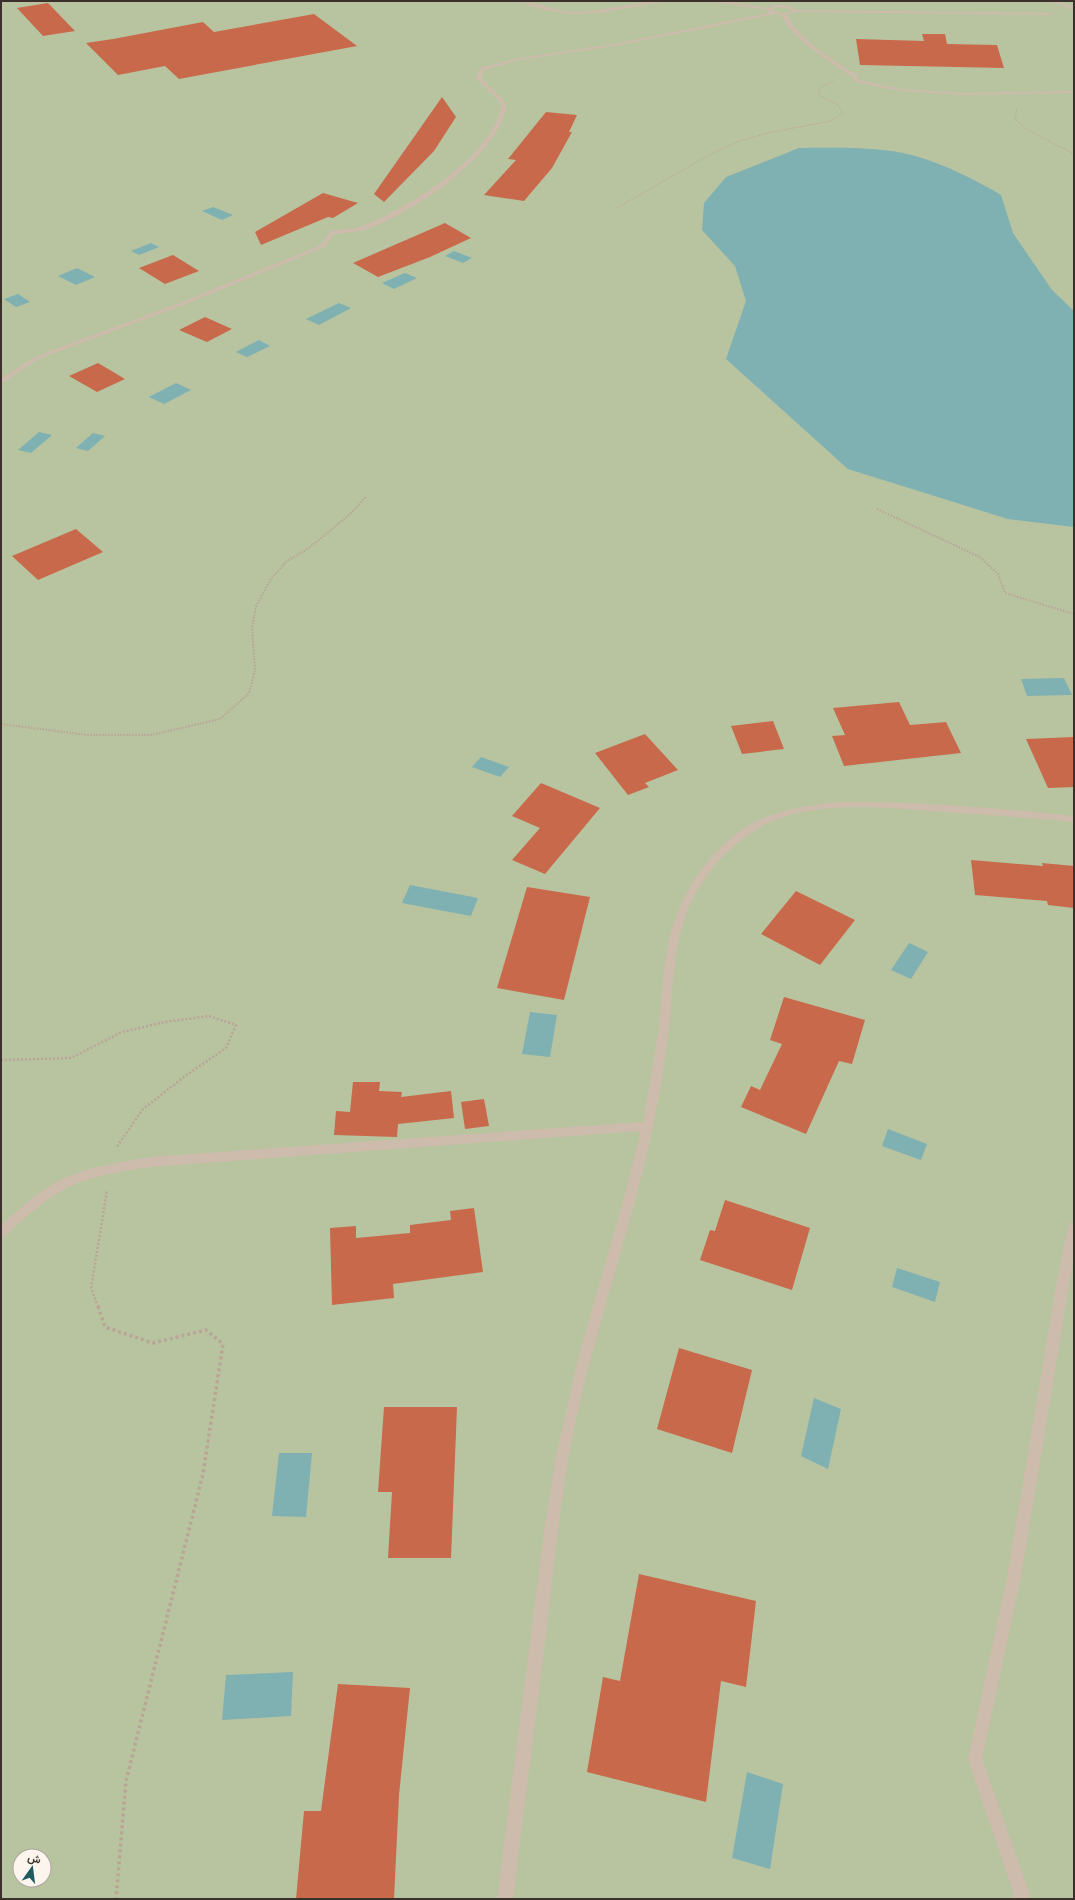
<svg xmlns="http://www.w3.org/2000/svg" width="1075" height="1900" font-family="'DM Sans',Vazirmatn,sans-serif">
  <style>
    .green { fill: #b8c4a0; fill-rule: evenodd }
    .water { fill: #7fb0b2 }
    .building { fill: #c8694b }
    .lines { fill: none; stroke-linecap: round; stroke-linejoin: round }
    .path-far3 { stroke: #b9a596; stroke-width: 1; stroke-dasharray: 1 1; stroke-linecap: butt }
    .path-far2 { stroke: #b9a596; stroke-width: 2; stroke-dasharray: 1.5 1.5; stroke-linecap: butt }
    .path-far1 { stroke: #b9a596; stroke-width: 2.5; stroke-dasharray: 2 2; stroke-linecap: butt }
    .path { stroke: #b9a596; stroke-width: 3.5; stroke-dasharray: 3 3; stroke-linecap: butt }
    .service { fill: #cdbbac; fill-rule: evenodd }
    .minor { fill: #cdbbac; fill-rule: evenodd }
  </style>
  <rect width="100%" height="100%" fill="#f4ebe1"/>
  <!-- green -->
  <path class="green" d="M1,1H1074V1899H1ZM20,1856H44V1880H20Z"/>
  <!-- water -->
  <g class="water">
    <path d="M799,148C836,148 879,146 915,156C946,165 974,179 1001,195L1013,233L1052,290L1074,311V527L1008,519L848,469L726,359L746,301L735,266L702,230L704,203L726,177Z"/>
    <polygon points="213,207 233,215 222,220 202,211"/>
    <polygon points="151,243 159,247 139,255 131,251"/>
    <polygon points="454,251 472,258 463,263 445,256"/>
    <polygon points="77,268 95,277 76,285 58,276"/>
    <polygon points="405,273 417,278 394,289 382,283"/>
    <polygon points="18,294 30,302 16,307 4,299"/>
    <polygon points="339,303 351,308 319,325 306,319"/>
    <polygon points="259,340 270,346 247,357 236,352"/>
    <polygon points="176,383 191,390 164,404 149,397"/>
    <polygon points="39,432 52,435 31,453 18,450"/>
    <polygon points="93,433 105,436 88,451 76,448"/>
    <polygon points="1064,678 1072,695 1027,696 1021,679"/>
    <polygon points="481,757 509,767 500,777 472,767"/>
    <polygon points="410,885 478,898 471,916 402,903"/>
    <polygon points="909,943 928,952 911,979 891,970"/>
    <polygon points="530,1012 557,1015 550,1057 522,1054"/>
    <polygon points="888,1129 927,1144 921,1160 882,1146"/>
    <polygon points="897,1268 940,1282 935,1302 892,1287"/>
    <polygon points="814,1398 841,1409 828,1469 801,1456"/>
    <polygon points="279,1453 312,1453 306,1517 272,1516"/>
    <polygon points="293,1672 291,1716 222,1720 226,1675"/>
    <polygon points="747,1772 783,1784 770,1869 732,1858"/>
  </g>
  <!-- building -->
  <g class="building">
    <polygon points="48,3 75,31 43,36 17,8"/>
    <polygon points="314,14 357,46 179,79 165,66 118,75 86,43 113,39 203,22 214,32"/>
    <polygon points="922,34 945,34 947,44 997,45 1004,68 860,65 856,39 924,41"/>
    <polygon points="442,97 456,117 434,151 384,202 374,194"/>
    <polygon points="546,112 577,115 569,132 572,132 552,168 524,201 484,195 516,160 508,159"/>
    <polygon points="323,193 358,203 333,218 328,217 261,245 255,232"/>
    <polygon points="445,223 471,238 430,257 378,277 353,263"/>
    <polygon points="173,255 199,271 165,284 139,268"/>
    <polygon points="205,317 232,329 207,342 179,330"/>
    <polygon points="98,363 125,379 97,392 69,376"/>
    <polygon points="76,529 103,552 38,580 12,556"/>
    <polygon points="899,702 910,725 946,722 961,753 844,766 832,736 845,735 833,708"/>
    <polygon points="773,721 784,749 742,754 731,726"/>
    <polygon points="645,734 678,770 645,783 649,787 628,795 595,753"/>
    <polygon points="1074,737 1074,787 1048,788 1026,739"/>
    <polygon points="541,783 600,808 545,874 512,860 540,828 512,816"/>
    <polygon points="971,860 1043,866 1042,863 1074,866 1074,908 1048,905 1047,901 975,895"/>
    <polygon points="527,887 590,897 564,1000 497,988"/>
    <polygon points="796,891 855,920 820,965 761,934"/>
    <polygon points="784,997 865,1020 852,1064 839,1061 806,1134 741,1107 751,1086 760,1090 782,1044 770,1040"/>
    <polygon points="353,1082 380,1082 379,1091 402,1092 401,1097 451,1091 454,1118 398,1124 397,1137 334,1135 336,1111 350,1112"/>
    <polygon points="484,1099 489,1126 465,1129 461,1102"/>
    <polygon points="725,1200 810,1228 792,1290 700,1260 710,1230 715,1231"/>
    <polygon points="474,1208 483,1272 393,1284 394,1298 332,1305 330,1228 356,1226 356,1238 410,1233 410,1225 451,1220 450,1211"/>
    <polygon points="679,1348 752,1370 732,1453 657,1429"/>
    <polygon points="384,1407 457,1407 451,1558 388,1558 392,1492 378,1492"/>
    <polygon points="639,1574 756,1601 746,1687 721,1681 706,1802 587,1772 603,1677 620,1681"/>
    <polygon points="338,1684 410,1688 399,1795 394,1899 296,1899 304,1811 321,1811"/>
  </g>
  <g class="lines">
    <!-- path-far3 -->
    <g class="path-far3">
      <polyline points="1017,109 1015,119 1026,129 1074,154"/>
      <polyline points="617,208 709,155 739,141 773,132 831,121 843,113 837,104 818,95 820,87 834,81"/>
    </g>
    <!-- path-far2 -->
    <g class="path-far2">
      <polyline points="877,509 980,557 998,574 1005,593 1074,614"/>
      <polyline points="1,724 88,735 151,735 220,719 249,693 255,670 252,628 256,606 271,579 287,561 309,548 350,514 366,497"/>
    </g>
    <!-- path-far1 -->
    <g class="path-far1">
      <polyline points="1,1060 71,1058 122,1032 165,1022 209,1016 236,1025 226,1048 188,1074 143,1109 116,1148"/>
      <polyline points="98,1307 91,1288 107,1190"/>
    </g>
    <!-- path -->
    <polyline class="path" points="98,1306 105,1327 153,1343 206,1330 223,1344 203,1474 126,1781 116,1899"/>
    <!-- service -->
    <g class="service">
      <polygon points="1050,1 1056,1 1074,7 1074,10"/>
      <path d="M782,14H786C802,42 830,58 857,75L858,80L902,89L964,93L1074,91V93L964,95L902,91L854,82L853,77C835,65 785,35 782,14Z"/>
      <polygon points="1074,1222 1074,1255 1021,1577 982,1759 1029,1892 1029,1899 1013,1899 1013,1892 968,1759 1007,1577 1058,1275 1068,1227 1070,1223"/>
    </g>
    <!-- minor -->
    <g class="minor">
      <path d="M518,1C537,1 555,12 575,12C606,12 636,1 666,1L606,12L572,14L546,10Z"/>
      <path d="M709,1H721L769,8C778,3 788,4 796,10L1051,13L1053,14L1051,15L795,12L784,16L775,14L619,45L515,61L484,70L481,78L506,103C505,152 408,217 364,230C354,232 344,233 334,234L325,247L186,304L49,355L32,363L1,384V379L28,361L45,353L182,302L321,245L330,231C341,229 352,230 363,226C405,210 499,153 501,103L476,78L480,68L515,59L619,43L769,13L768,10ZM777,7L788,8L792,11L784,14L773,11L772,10Z"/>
      <path d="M842,802C919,801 997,808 1074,816V822C1031,818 988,815 945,812C881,808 803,796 748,835C723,853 701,879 689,907C674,943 673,982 670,1020C666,1056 660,1092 653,1127C631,1231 594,1330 573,1434C559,1502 554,1572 545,1641C535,1727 523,1813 513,1899H497L545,1525L556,1455L579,1355L623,1201L641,1131L150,1167C121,1172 90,1175 63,1190C42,1202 23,1219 5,1236L1,1237V1225C18,1210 35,1194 55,1183C83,1167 118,1163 150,1157L643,1122C649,1090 654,1058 659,1026C662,996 663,965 670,936C683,885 720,833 771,815C794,807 818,804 842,802Z"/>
    </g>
  </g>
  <!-- border -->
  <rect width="1075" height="1900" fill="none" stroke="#3b302b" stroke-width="4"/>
  <!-- north arrow -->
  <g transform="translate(32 1868) rotate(14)"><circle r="19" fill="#fbf5ee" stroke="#aea6a0"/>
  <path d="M0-3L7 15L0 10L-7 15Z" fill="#1f5a5e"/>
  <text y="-6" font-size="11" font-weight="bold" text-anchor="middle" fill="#3b302b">ش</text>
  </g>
</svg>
